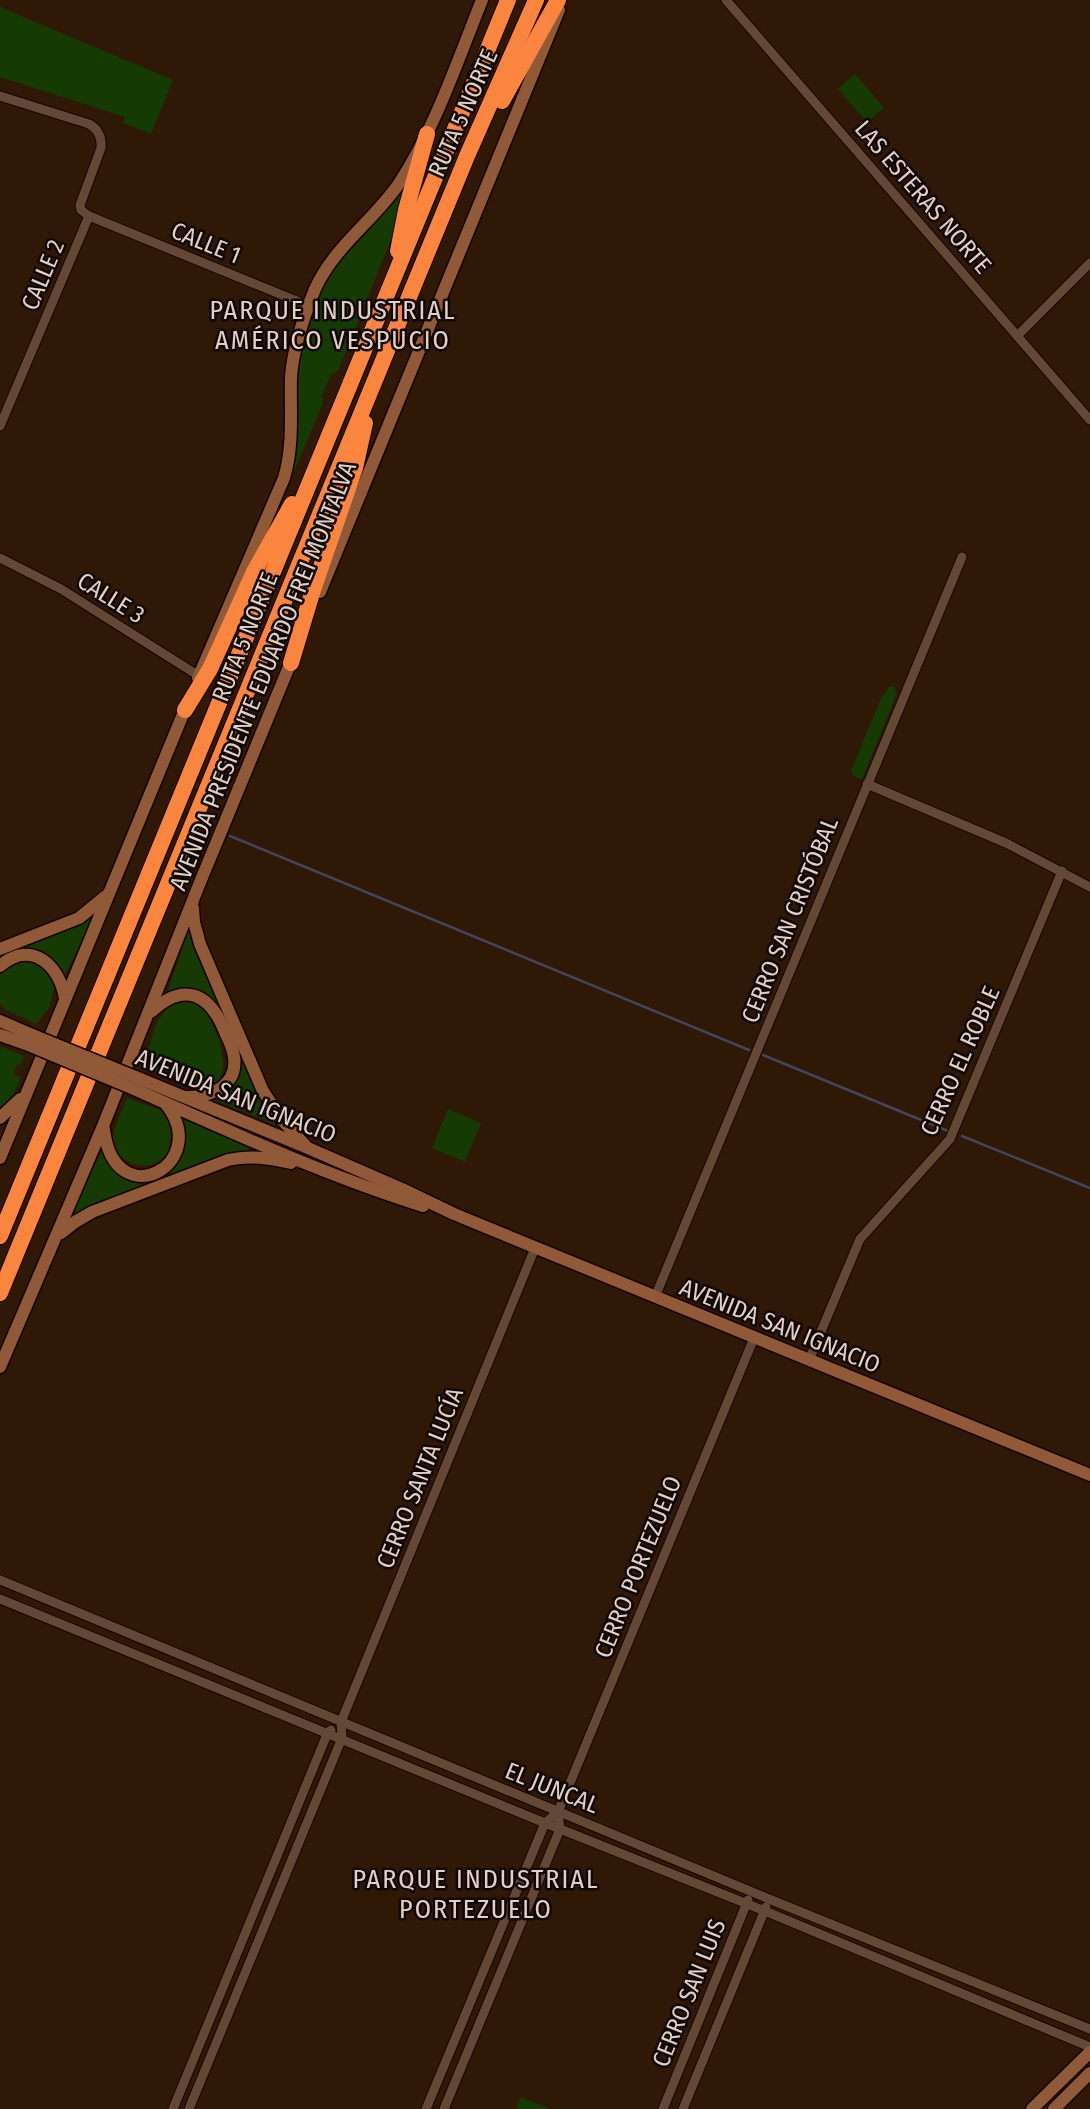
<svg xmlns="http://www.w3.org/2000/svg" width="1090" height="2109" font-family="'Fira Sans Condensed',sans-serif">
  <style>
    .green { fill: #153a04 }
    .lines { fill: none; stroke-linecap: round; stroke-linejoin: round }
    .stream { stroke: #44455a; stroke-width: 2.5 }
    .street-casing { stroke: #160300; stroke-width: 11 }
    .secondary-casing { stroke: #160300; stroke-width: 15 }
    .highway-casing { stroke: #160300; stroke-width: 18 }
    .street { stroke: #634836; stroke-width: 9 }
    .secondary { stroke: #905a38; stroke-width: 12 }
    .highway { stroke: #fa853e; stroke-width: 16 }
    .secondary-bridge-casing { stroke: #160300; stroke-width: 15; stroke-linecap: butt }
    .secondary-bridge { stroke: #905a38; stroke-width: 12 }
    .labels { text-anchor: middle; stroke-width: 5; stroke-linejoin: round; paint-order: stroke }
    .street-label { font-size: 24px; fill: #e1d0c6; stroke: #100602 }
    .neighbourhood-label { font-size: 26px; letter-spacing: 2px; fill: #e1d0c6; stroke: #100602 }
  </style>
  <rect width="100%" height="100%" fill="#301807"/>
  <!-- green -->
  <g class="green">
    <polygon points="0,7 173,80 151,134 123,123 125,117 0,77"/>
    <polygon points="855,74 884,108 867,122 838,89"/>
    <polygon points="403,188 399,216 392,237 338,371 331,374 322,395 323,403 294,472 291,470 300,357 319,298 333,267"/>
    <path d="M893,686L897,693L862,779C857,779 853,776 851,771L881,698L889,687Z"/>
    <path d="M95,914L64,977C59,964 50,959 39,952L0,960V954L74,925Z"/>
    <path d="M191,925L283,1129L256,1116L213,1100C226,1093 239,1084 241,1068C243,1056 236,1043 231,1032C218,1003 203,976 167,992Z"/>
    <path d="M28,960C42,964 47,971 55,984L49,1008L36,1024L6,1010L0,1004V975L12,964Z"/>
    <path d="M186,1001C191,1002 197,1003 201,1006C208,1012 212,1023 215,1031C225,1055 233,1089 194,1089L140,1065C144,1056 150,1046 152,1037C156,1020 166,1003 186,1001Z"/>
    <polygon points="0,1046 24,1056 21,1065 17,1064 13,1074 21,1077 9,1104 0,1114"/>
    <path d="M127,1098L162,1111L173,1130C168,1138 172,1148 165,1156C150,1174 116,1165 113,1140C112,1130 123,1108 127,1098Z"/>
    <polygon points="448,1109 481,1123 465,1162 432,1148"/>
    <path d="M179,1117L247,1145L249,1151L234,1153L73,1218L69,1217L102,1150C117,1181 129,1174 160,1177C180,1162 190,1142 179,1117Z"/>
    <polygon points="521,2097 548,2108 548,2109 516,2109"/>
  </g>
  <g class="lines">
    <!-- stream -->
    <g class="stream">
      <polyline points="230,836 749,1050"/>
      <polyline points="763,1055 948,1131"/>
      <polyline points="962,1136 1090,1188"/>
    </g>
    <!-- street casing -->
    <g class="street-casing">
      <g id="street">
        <polyline points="726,0 1090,420"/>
        <path d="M0,96L89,124C98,129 102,137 101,148L80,205L81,210L89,216L309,306"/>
        <polyline points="1017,336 1090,263"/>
        <polyline points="0,426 89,216"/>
        <polyline points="0,558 61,589 199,676"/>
        <polyline points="867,784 1006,843 1090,887"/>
        <polyline points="655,1297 962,557"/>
        <polyline points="809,1360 860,1239 950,1139 1062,871"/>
        <polyline points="0,1580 769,1899 1090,2029"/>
        <polyline points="0,1599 545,1823 765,1911 1090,2047"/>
        <polyline points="173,2109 328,1732 331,1730"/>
        <polyline points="189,2109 342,1738 341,1722 535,1248"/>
        <polyline points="426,2109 545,1823 558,1812"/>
        <polyline points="444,2109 560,1829 558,1812 754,1338"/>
        <polyline points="663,2109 748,1900"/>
        <polyline points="683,2109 766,1907"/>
      </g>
    </g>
    <!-- secondary casing -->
    <g class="secondary-casing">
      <g id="secondary">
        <polyline points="320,592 559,10"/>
        <path d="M198,678L284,478C294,445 290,411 291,377C293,347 304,316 315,289C334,247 372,222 398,185C435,129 457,62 482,0"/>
        <polyline points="193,908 194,922 200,944 263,1091 281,1119 305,1145"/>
        <polyline points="0,949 79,918 106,896"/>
        <path d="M0,966C31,939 60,965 65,999"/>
        <path d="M152,1011C185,981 210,994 225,1032C229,1040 233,1049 234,1057C238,1085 212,1097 188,1097"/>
        <polyline points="0,1021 30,1034"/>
        <polyline points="0,1035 26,1044"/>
        <polyline points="138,1078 308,1148 402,1189 454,1214 1090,1475"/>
        <path d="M134,1089C229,1131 324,1175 423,1206"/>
        <polyline points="0,1118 20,1099"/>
        <path d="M104,1129C114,1218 215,1164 165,1103"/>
        <polyline points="0,1158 188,702"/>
        <path d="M61,1233L75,1222L92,1212L228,1160C250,1155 269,1158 291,1163"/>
        <polyline points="0,1367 103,1126 201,880 293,657"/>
        <polyline points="1032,2109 1090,2052"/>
        <polyline points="1054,2109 1090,2073"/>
      </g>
    </g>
    <!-- highway casing -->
    <g class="highway-casing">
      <g id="highway">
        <polyline points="502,101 558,0"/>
        <polyline points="398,251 406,210 427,134"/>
        <polyline points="291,663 313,590 355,468 365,423"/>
        <polyline points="185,710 210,669 254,572 292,504"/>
        <polyline points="0,1236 508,0"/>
        <polyline points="0,1293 467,156 536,0"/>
      </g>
    </g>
    <!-- street -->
    <use href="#street" class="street"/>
    <!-- secondary -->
    <use href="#secondary" class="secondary"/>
    <!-- highway -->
    <use href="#highway" class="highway"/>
    <!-- secondary-bridge casing -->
    <g class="secondary-bridge-casing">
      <g id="secondary-bridge">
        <polyline points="30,1034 138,1078"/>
        <polyline points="26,1044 134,1089"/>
      </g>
    </g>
    <!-- secondary-bridge -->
    <use href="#secondary-bridge" class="secondary-bridge"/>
  </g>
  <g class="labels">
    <!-- street labels -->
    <g class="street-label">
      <text transform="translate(463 113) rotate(-66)" y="8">RUTA 5 NORTE</text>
      <text transform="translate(923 197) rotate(49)" y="8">LAS ESTERAS NORTE</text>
      <text transform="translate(206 243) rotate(22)" y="8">CALLE 1</text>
      <text transform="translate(43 275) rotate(-67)" y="8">CALLE 2</text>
      <text transform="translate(111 598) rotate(32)" y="8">CALLE 3</text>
      <text transform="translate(245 637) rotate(-68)" y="8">RUTA 5 NORTE</text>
      <text transform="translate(263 676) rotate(-68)" y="8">AVENIDA PRESIDENTE EDUARDO FREI MONTALVA</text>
      <text transform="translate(790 920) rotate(-68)" y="8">CERRO SAN CRISTÓBAL</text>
      <text transform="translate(960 1061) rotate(-66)" y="8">CERRO EL ROBLE</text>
      <text transform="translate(236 1096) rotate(22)" y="8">AVENIDA SAN IGNACIO</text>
      <text transform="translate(780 1326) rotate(22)" y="8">AVENIDA SAN IGNACIO</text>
      <text transform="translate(420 1478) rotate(-68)" y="8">CERRO SANTA LUCÍA</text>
      <text transform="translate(638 1567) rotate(-68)" y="8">CERRO PORTEZUELO</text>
      <text transform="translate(552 1788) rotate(22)" y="8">EL JUNCAL</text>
      <text transform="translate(689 1993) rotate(-68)" y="8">CERRO SAN LUIS</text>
    </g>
    <!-- neighbourhood labels -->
    <g class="neighbourhood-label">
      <text x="333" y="319">PARQUE INDUSTRIAL<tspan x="333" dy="30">AMÉRICO VESPUCIO</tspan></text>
      <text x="476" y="1888">PARQUE INDUSTRIAL<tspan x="476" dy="30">PORTEZUELO</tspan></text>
    </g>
  </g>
</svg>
